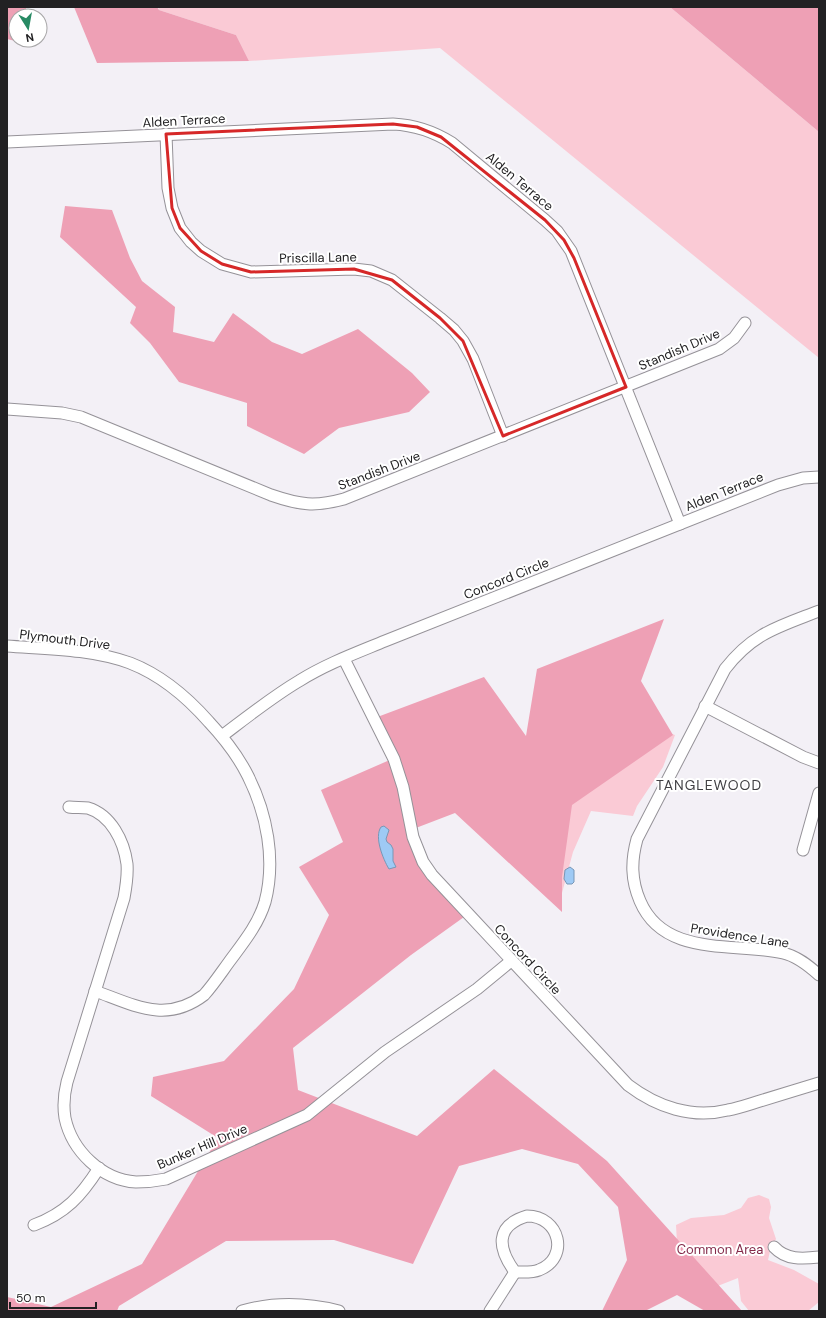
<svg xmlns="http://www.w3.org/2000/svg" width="826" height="1318" font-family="'DM Sans',sans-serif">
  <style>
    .green { fill: #facad5 }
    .forest { fill: #eea0b5 }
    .water { fill: #9ecaf5; stroke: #7997b6 }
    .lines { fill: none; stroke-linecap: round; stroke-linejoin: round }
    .minor-casing { stroke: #959298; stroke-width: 13 }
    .minor { stroke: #fff; stroke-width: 11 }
    .marked { fill: none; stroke: #d62828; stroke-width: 3; stroke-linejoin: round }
    .labels { text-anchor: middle; stroke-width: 4; stroke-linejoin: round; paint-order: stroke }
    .street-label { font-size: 13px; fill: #222123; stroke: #fff }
    .park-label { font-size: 13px; fill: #842a4a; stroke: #fff }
    .neighbourhood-label { font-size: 14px; letter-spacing: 1px; fill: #414044; stroke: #fff }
  </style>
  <rect width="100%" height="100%" fill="#f3f0f6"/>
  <!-- green -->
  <g class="green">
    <polygon points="158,7 670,7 819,132 819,358 440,48 249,61 236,35 159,10"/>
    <polygon points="625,717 675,735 663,767 637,806 633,816 591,811 573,852 562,893 545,888 580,772"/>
    <polygon points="759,1195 769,1199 771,1207 769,1218 776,1239 770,1251 768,1260 794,1270 819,1284 819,1302 808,1311 749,1311 741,1301 738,1278 710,1289 677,1243 676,1225 691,1218 724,1215 741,1208 748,1198"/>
  </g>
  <!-- forest -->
  <g class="forest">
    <polygon points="7,7 26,7 26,16 16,16 16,40 28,40 28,44 7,39"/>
    <polygon points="74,7 157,7 159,10 236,35 249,61 97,63"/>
    <polygon points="670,7 819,7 819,132"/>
    <polygon points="65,206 112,210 130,258 142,281 175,307 173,332 214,342 233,313 272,342 302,354 358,329 412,373 430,392 409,412 339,428 304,454 247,426 247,403 179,382 150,343 130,323 136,307 60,237"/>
    <polygon points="664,619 641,681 673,735 572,805 562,877 562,912 455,813 408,831 464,917 411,955 293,1048 298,1090 417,1136 494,1069 607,1161 742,1311 705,1311 677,1295 645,1311 602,1311 627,1260 618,1207 578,1164 522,1149 459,1166 413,1264 334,1240 226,1241 119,1306 117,1311 7,1311 7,1297 51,1307 142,1264 218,1138 151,1096 153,1077 224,1061 294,989 329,915 299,867 343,842 321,790 392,759 372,719 484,677 526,736 537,669"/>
  </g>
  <!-- water -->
  <g class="water">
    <path d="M384,826L389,830L386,839L387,842L391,845L393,849V861L396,867L389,869C383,859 374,837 381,827Z"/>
    <polygon points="570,867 574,870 574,882 572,884 567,884 564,879 565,870"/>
  </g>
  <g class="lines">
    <!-- minor casing -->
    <g class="minor-casing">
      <g id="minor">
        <polyline points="166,134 168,188 172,208 180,228 191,242 201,251 222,264 251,272 354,269 371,271 392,280 440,318 454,330 463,341 473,359 503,436"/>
        <path d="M7,142L393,124C415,125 433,131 452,143L545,220L557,231L571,251L680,524"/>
        <path d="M7,409L62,413L81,417L271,495C300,505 315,507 344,499L719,349L734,338L745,323"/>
        <path d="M819,611C778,627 753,633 725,669L637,839C631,861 631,880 640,901C664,958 735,942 783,953C797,956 809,966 819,975"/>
        <path d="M7,646C48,649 91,649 130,663C161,675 187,697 209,722C224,738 238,756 248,776C267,814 276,860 265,902C258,925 243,943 229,962C221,973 213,985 204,995C166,1024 134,1005 95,991"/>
        <path d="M344,659L394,759L403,787L413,837L423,862L432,875L628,1085C657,1107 692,1119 728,1110C739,1108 750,1104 760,1101C780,1095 799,1089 819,1083"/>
        <polyline points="705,706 803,757 819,763"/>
        <path d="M222,736C247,717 272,697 299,681C326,664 356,653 385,641L778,485L803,478L819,477"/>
        <path d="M69,807C75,808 82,807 88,808C111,815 124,841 127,864C128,876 126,887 124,898L67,1082C64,1094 63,1106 65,1118C72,1151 102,1180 136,1182C146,1182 156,1181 166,1179L307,1115L385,1052L477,989L511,961"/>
        <polyline points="803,850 819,793"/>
        <path d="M527,1216C560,1216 570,1258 539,1270C532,1273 522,1272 515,1272C498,1249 494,1226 527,1216Z"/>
        <path d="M34,1225C66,1213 81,1196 99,1168"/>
        <path d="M774,1247C786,1260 802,1259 819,1257"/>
        <path d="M242,1311C274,1302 307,1303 339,1311"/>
        <polyline points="490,1311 515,1272"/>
      </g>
    </g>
    <!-- minor -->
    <use href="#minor" class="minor"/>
  </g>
  <!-- marked area -->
  <path class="marked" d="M393,124L417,127L441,137L545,220L564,240L574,258L626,387L503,436L463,341L440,318L392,280L354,269L251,272L222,264L201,251L180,228L172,208L166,134Z"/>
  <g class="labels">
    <!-- street labels -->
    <g class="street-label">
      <text transform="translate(184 120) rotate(-3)" y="5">Alden Terrace</text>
      <text transform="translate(520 181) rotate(40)" y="5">Alden Terrace</text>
      <text transform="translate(318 257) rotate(-1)" y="5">Priscilla Lane</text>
      <text transform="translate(679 349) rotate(-23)" y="5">Standish Drive</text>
      <text transform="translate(379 470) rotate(-21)" y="5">Standish Drive</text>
      <text transform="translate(724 491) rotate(-22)" y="5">Alden Terrace</text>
      <text transform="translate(506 578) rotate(-22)" y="5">Concord Circle</text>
      <text transform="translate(65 639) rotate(7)" y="5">Plymouth Drive</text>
      <text transform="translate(740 935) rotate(9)" y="5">Providence Lane</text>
      <text transform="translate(528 959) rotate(47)" y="5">Concord Circle</text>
      <text transform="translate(202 1146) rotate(-23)" y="5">Bunker Hill Drive</text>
    </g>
    <!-- park labels -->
    <g class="park-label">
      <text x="720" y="1254">Common Area</text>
    </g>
    <!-- neighbourhood labels -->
    <g class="neighbourhood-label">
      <text x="709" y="790">TANGLEWOOD</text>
    </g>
  </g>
  <!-- border -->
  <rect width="826" height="1318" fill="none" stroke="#222123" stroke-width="16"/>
  <!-- north arrow -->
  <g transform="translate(28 28) rotate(169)"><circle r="19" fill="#ffffff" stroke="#a7a6a7"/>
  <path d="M0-3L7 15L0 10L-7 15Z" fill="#278a64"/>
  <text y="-6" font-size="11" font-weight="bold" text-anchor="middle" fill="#222123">N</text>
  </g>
  <!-- scale -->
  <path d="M10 1302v6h86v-6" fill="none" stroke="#222123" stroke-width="2"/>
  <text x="16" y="1302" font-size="12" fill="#222123" stroke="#ffffff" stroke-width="3" paint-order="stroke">50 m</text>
</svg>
